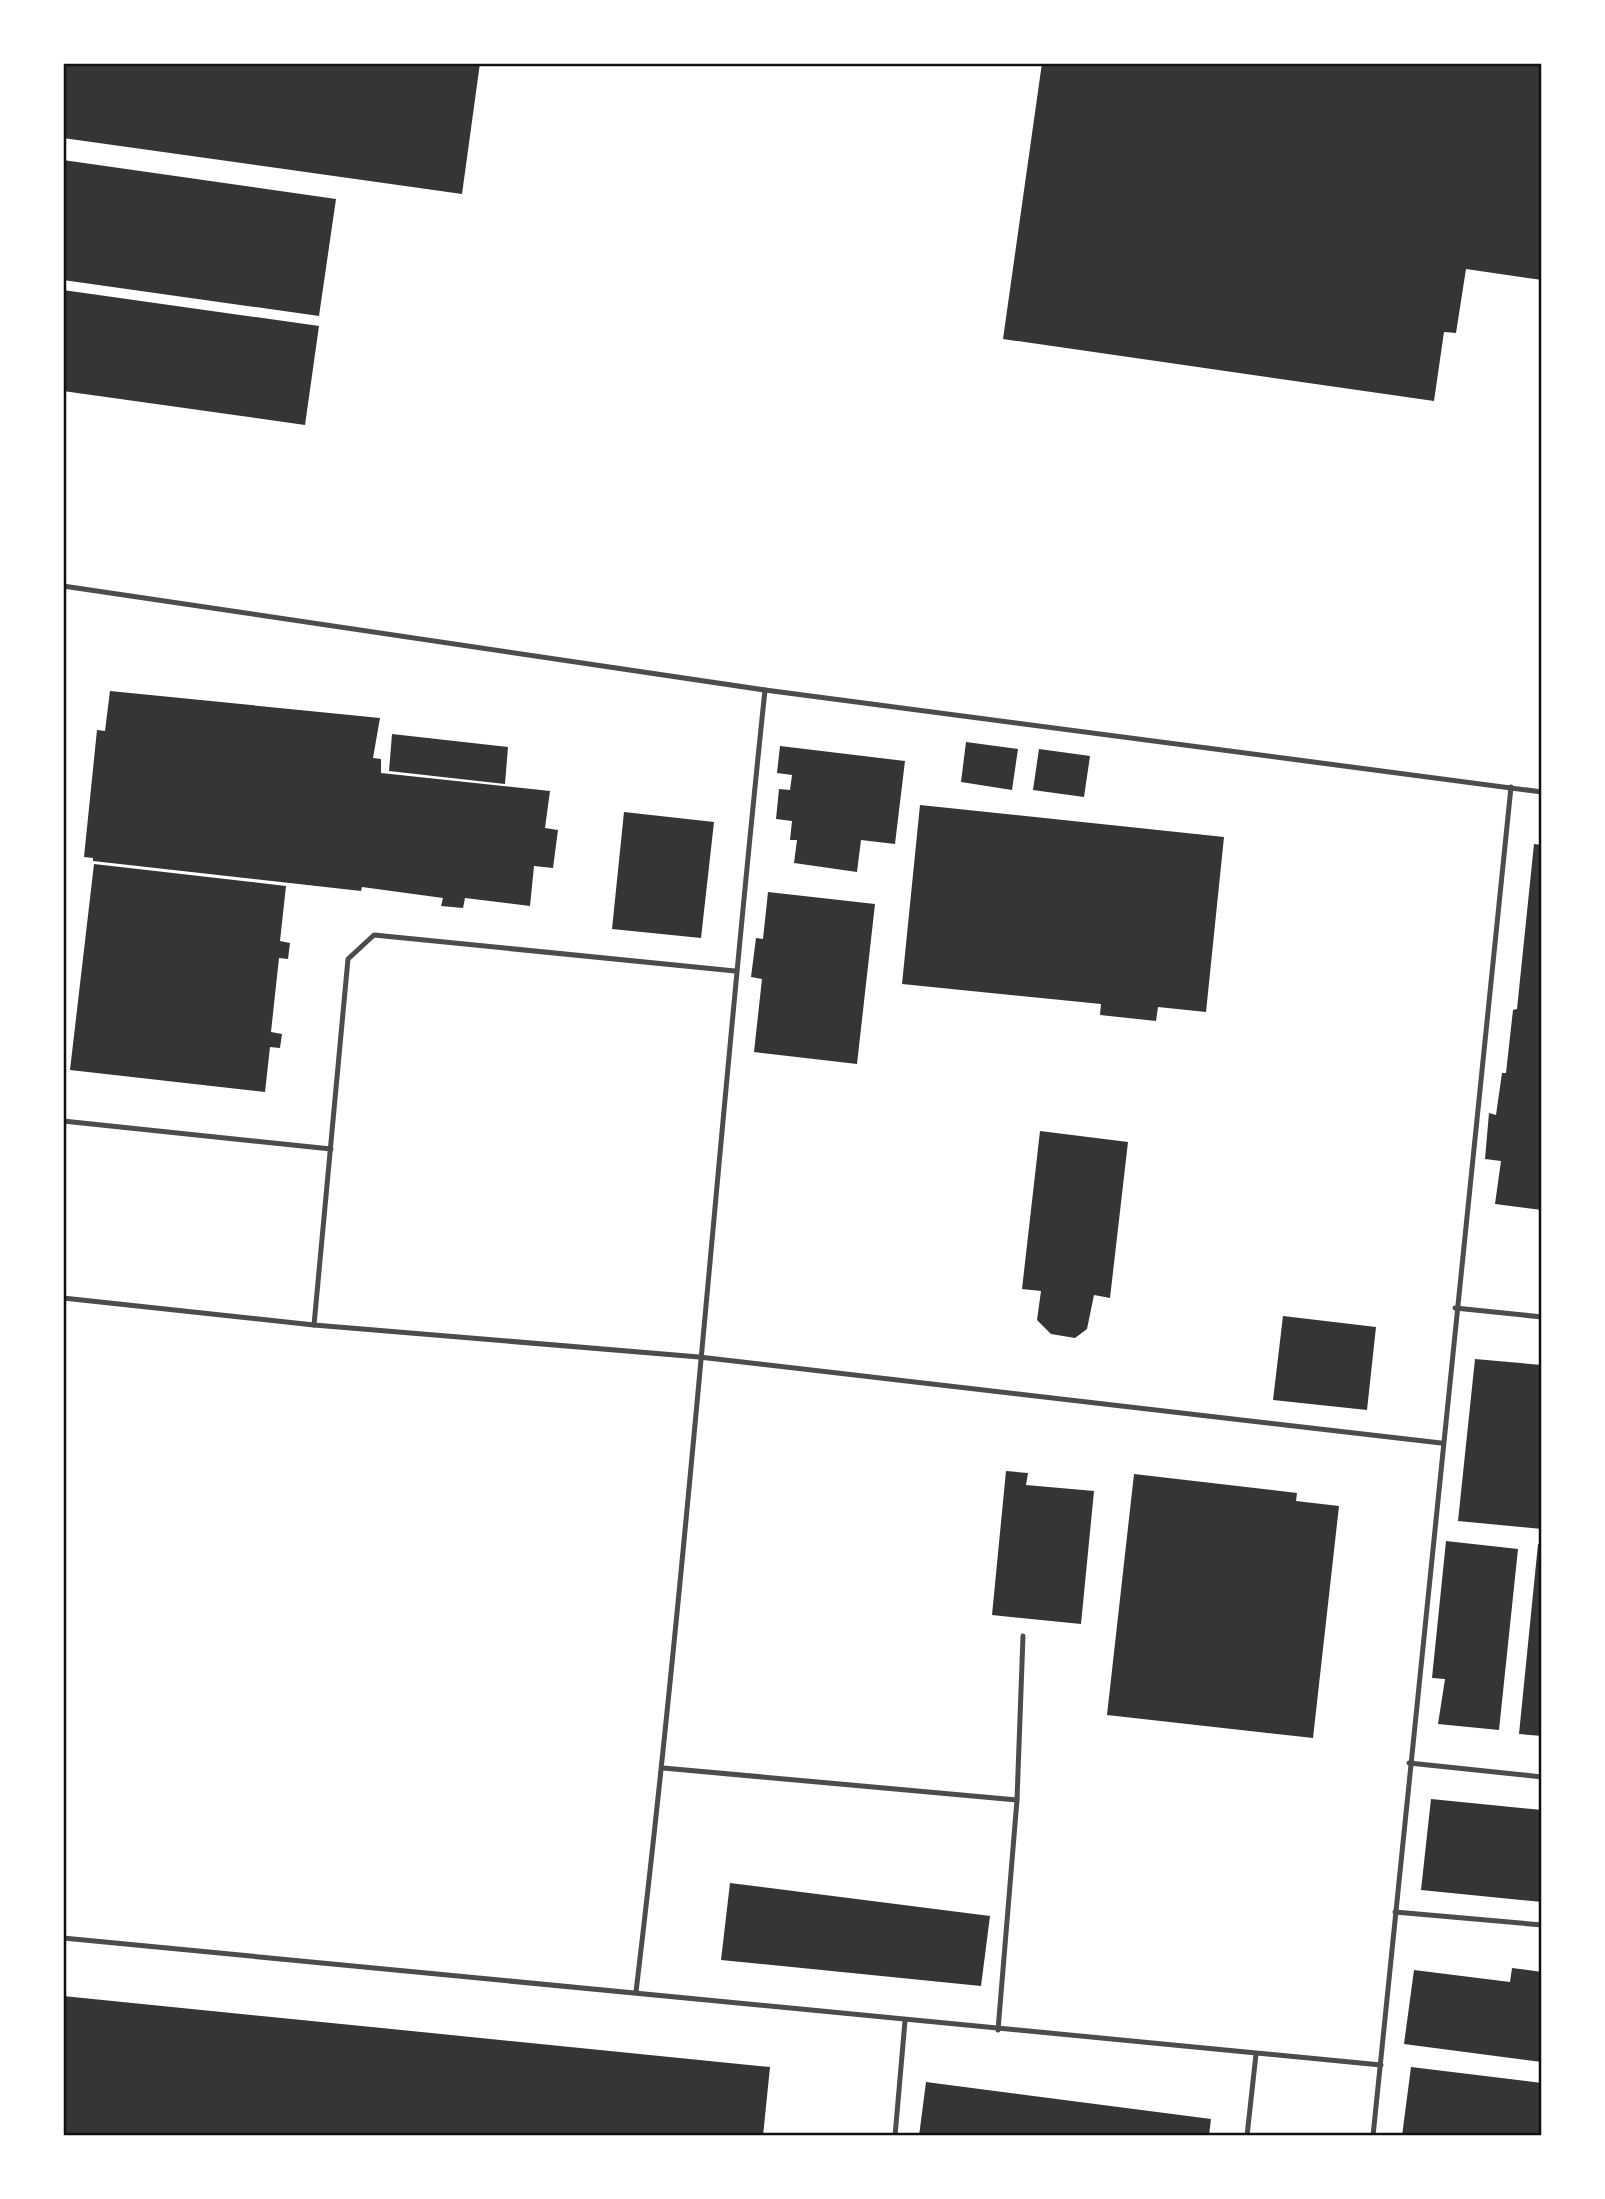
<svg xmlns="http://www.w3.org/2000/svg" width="1605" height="2199" font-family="'Source Sans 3',sans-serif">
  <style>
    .building { fill: #353535 }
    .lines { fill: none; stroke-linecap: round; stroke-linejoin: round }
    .service { stroke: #4c4c4c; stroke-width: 5 }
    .neatline { fill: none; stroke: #111; stroke-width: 2.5 }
  </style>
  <rect width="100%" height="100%" fill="#fff"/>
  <!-- building -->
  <g class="building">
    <polygon points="63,63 480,63 462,194 63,138"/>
    <polygon points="1042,63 1542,63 1542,280 1466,269 1456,333 1444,332 1434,401 1003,339"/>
    <polygon points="63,160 336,199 319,316 63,280"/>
    <polygon points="63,290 319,326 305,425 63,391"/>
    <polygon points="110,691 380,718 373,758 381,759 381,773 550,791 545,828 558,830 553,868 534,866 530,906 465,898 463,908 441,906 443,898 362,887 361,891 93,861 93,858 84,857 97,730 105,731"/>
    <polygon points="392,734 508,747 505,784 389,771"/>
    <polygon points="966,742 1018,749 1012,790 961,782"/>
    <polygon points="780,746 905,761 895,844 861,840 857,872 794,863 797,840 790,840 792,821 776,819 779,789 790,790 792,775 777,773"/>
    <polygon points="1039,749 1090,756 1084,797 1033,790"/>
    <polygon points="920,805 1224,837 1206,1012 1158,1007 1156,1021 1100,1015 1101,1004 902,984"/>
    <polygon points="624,812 714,822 701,938 612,929"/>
    <polygon points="1534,844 1542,845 1542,1210 1495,1204 1501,1161 1485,1159 1489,1113 1496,1115 1502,1073 1506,1073 1513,1010 1517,1009"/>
    <polygon points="94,864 286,886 280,941 290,943 288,959 279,958 271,1032 282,1034 280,1048 270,1047 265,1092 70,1070"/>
    <polygon points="768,892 875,904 857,1064 754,1052 762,979 751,977 756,938 763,939"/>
    <polygon points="1040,1131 1128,1142 1110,1298 1094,1295 1087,1329 1075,1338 1051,1334 1037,1320 1041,1291 1022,1289"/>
    <polygon points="1283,1316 1376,1327 1367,1410 1273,1400"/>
    <polygon points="1475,1359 1542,1365 1542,1529 1458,1521"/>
    <polygon points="1006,1471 1028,1473 1026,1485 1094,1491 1081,1624 992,1615"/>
    <polygon points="1134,1474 1297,1493 1296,1501 1339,1506 1313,1738 1107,1715"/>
    <polygon points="1446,1541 1518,1549 1499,1730 1438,1724 1445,1679 1432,1678"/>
    <polygon points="1538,1544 1542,1545 1542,1736 1519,1734"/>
    <polygon points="1431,1799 1542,1810 1542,1902 1421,1890"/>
    <polygon points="730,1883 990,1916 981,1986 721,1960"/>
    <polygon points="1512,1968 1542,1972 1542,2062 1404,2044 1414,1970 1510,1982"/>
    <polygon points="63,1996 770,2067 763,2136 63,2136"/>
    <polygon points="1411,2067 1542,2083 1542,2136 1402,2136"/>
    <polygon points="926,2082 1211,2119 1209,2136 919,2136"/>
  </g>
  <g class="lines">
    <!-- service -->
    <g class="service">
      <polyline points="63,586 765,690 1542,792"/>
      <polyline points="63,1121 331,1149"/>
      <polyline points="63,1298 314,1325 699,1357 1441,1443"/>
      <polyline points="1455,1308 1542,1317"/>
      <polyline points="314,1325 348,959 374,935 735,971"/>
      <polyline points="1409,1763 1542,1777"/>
      <polyline points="663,1768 1017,1800"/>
      <polyline points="1395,1912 1542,1925"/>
      <polyline points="63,1938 1381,2065"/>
      <path d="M636,1992C688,1559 719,1124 765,690"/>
      <polyline points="998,2030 1017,1800 1023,1636"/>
      <polyline points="895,2136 905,2021"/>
      <polyline points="1247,2136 1256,2054"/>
      <polyline points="1373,2136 1511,787"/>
    </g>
  </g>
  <!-- border -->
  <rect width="1605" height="2199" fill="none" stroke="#ffffff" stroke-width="130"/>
  <rect x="65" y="65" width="1475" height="2069" class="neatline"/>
</svg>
